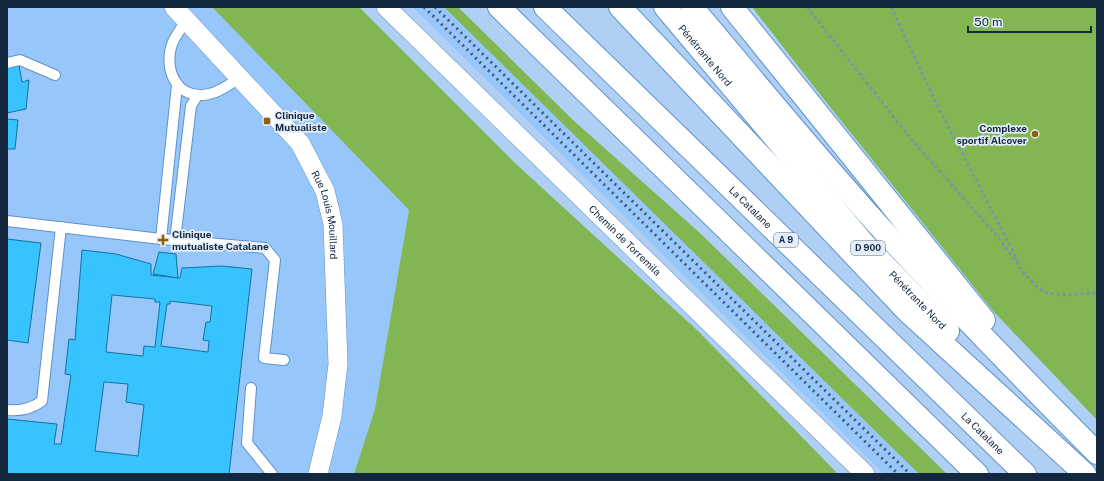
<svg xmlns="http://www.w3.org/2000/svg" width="1104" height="481" font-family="'Public Sans',sans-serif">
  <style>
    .built { fill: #97c6fa }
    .green { fill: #81b652 }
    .building { fill: #36c3ff; stroke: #12749b; fill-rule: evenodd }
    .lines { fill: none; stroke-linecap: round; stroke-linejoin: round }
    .lane-casing { stroke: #5e92cb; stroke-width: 12 }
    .street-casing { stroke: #5e92cb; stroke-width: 20 }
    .highway-casing { stroke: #5e92cb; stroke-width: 24 }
    .path { stroke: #7792b2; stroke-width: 2.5; stroke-dasharray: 3 3; stroke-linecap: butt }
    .lane { stroke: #fff; stroke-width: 10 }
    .street { stroke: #fff; stroke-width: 19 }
    .highway { stroke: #fff; stroke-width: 22 }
    .rail { stroke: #415873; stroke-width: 3; stroke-dasharray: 2 4; stroke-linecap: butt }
    .poi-dot { fill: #905f0e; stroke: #e3eefa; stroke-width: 1.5 }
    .labels { text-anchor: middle; stroke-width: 3.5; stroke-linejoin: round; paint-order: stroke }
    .shield { fill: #e3eefa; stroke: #516377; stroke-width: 1 }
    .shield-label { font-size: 9px; font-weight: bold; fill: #13283f }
    .street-label { font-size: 10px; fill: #13283f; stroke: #e3eefa }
    .poi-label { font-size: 10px; font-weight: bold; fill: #13283f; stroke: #e3eefa; text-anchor: start }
  </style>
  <rect width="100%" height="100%" fill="#b0cff4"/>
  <!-- built -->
  <g class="built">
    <polygon points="7,7 212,7 409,210 375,409 354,474 7,474"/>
    <polygon points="413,7 444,7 919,474 884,474"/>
  </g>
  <!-- green -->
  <g class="green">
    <polygon points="212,7 359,7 515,163 698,331 838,474 354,474 375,409 409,210"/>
    <polygon points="444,7 458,7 573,120 701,234 947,474 919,474"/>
    <polygon points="752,7 1097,7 1097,420 994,312 815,88"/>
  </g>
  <!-- building -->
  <g class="building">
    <polygon points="19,65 22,82 29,80 26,109 7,113 7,67"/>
    <polygon points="7,119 18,120 15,149 7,149"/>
    <polygon points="7,239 41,243 28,343 7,340"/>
    <path d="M82,250L116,254L151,264V275L180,278L182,268L222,266L252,269L229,474H7V419L57,424L54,444H61L71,375L65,374L69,339L75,340ZM112,295L155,299V302H160L155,347L144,346L143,356L106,352ZM170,301L212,306L210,322H206L203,340L209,341L208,352L161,346L167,304H170ZM104,382L128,384L126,402L144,405L138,456L95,451Z"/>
    <polygon points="159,252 176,254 178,278 153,274"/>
  </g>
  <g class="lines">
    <!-- lane casing -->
    <g class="lane-casing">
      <g id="lane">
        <path d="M186,20C182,28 175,36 172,44C163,71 178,101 209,94C220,92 230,84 239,78"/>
        <polyline points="7,63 20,60 55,75"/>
        <polyline points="7,221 161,239 265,248 275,260 264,358 284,360"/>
        <polyline points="161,239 177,85"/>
        <polyline points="175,240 191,106 197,96"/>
        <polyline points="251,388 247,443 272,474"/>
        <path d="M7,410C21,411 31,409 42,401L61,227"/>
      </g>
    </g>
    <!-- street casing -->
    <g class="street-casing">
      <g id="street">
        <path id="s1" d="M174,7L300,143L325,191L333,224L338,364L332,416L318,474"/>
        <path id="s2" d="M386,7L865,474"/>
      </g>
    </g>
    <!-- highway casing -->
    <g class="highway-casing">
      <g id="highway">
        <polyline points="499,7 977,474"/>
        <path id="s3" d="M545,7L1025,474"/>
        <polyline points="620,7 907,311 1085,474"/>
        <path id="s4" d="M665,7L865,245L948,331"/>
        <path d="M692,7C757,84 821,163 889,237C957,310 1026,382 1097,453"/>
        <polyline points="732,7 984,320"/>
      </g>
    </g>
    <!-- path -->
    <g class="path">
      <polyline points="807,7 911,139 998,237 1024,273 1038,288 1047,293 1066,295 1097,293"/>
      <polyline points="891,7 937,105 1019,263"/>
    </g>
    <!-- lane -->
    <use href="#lane" class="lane"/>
    <!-- street -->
    <use href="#street" class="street"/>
    <!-- highway -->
    <use href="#highway" class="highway"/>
    <!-- rail -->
    <g class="rail">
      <polyline points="424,7 898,474"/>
      <polyline points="435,7 910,474"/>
    </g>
  </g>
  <!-- markers -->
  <g class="poi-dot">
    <rect x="263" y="117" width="8" height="8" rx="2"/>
    <circle cx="1035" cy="134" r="4"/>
    <path d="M161 234h4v4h4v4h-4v4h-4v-4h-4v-4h4z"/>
  </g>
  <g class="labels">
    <!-- shield labels -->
    <g class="shield">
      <rect x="774" y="233" width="24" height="14" rx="3"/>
      <rect x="851" y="241" width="34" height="14" rx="3"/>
    </g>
    <g class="shield-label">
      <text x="786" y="243">A 9</text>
      <text x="868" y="251">D 900</text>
    </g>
    <!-- street labels -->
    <g class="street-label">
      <text dy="4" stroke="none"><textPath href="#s4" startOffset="63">Pénétrante Nord</textPath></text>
      <text dy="4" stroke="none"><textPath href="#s3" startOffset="287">La Catalane</textPath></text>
      <text dy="4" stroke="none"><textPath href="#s1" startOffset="263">Rue Louis Mouillard</textPath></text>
      <text dy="4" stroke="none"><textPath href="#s2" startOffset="334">Chemin de Torremila</textPath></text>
      <text dy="4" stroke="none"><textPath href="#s4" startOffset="387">Pénétrante Nord</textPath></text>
      <text dy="4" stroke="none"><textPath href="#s3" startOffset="611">La Catalane</textPath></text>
    </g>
    <!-- poi labels -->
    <g class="poi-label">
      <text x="275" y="119">Clinique<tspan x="275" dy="12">Mutualiste</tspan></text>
      <text x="1027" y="132" text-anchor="end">Complexe<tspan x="1027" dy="12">sportif Alcover</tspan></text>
      <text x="172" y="238">Clinique<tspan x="172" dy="12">mutualiste Catalane</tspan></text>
    </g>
  </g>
  <!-- border -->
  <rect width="1104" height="481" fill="none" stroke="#13283f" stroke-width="16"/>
  <!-- scale -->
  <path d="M968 26v6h123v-6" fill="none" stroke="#13283f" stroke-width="2"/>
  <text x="974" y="26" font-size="12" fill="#13283f" stroke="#e3eefa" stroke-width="3" paint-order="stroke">50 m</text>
</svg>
